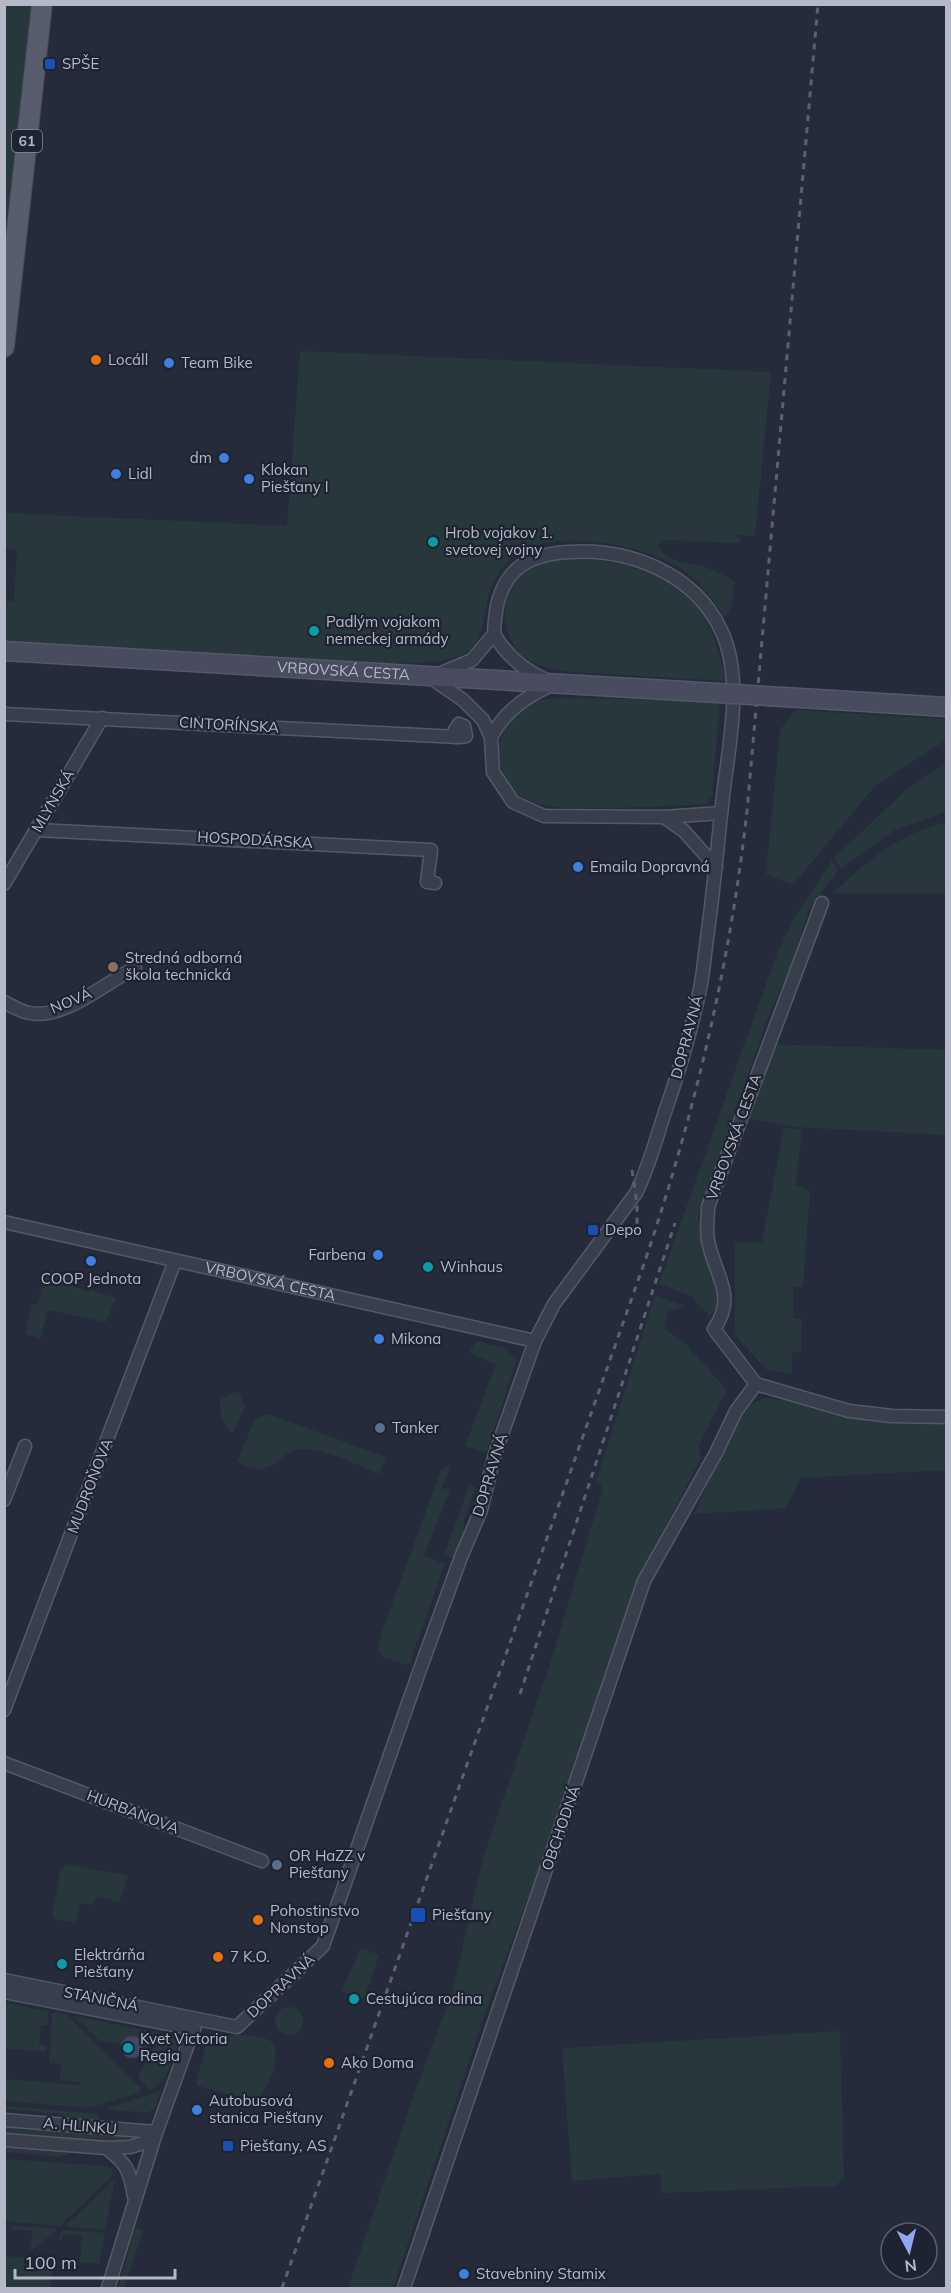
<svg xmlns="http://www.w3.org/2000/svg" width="951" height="2293" font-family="Mulish,sans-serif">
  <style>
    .green { fill: #28373c }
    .water { fill: #3d4663 }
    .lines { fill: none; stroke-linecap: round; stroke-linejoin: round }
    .minor-casing { stroke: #545967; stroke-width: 15 }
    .secondary-casing { stroke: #545967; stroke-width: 21 }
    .primary-casing { stroke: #424755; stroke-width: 22 }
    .minor { stroke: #393e4c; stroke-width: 12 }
    .secondary { stroke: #484c5e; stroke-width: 18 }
    .primary { stroke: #575d6c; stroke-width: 20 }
    .rail { stroke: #5c6172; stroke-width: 3; stroke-dasharray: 6 6; stroke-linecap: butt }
    .secondary-bridge-casing { stroke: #545967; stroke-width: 21; stroke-linecap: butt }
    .secondary-bridge { stroke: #484c5e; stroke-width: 18 }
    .transit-dot { fill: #1a4fb4; stroke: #1e2331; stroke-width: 2 }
    .food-dot { fill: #e8710a; stroke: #1e2331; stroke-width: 2 }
    .shop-dot { fill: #3f7fe0; stroke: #1e2331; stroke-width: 2 }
    .culture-dot { fill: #0f9aa8; stroke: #1e2331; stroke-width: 2 }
    .education-dot { fill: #8d6e63; stroke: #1e2331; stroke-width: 2 }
    .service-dot { fill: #5c6f8a; stroke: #1e2331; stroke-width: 2 }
    .labels { text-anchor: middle; stroke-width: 4.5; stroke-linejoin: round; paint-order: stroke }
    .shield { fill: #1e2331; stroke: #888c9a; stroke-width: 1.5 }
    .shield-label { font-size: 14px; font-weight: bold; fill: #b5b9c7 }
    .poi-label { font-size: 15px; fill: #b5b9c7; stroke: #1e2331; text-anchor: start }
    .street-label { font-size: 15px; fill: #b5b9c7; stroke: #1e2331 }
  </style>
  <rect width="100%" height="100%" fill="#262b3b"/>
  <!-- green -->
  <g class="green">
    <polygon points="5,5 32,5 5,237"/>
    <path d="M300,351L771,372L755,536L736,535L740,539V543L666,540L658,545C665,562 688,562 704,567C714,570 725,576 735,581C733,595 734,607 724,618C714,600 700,582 683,570C646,544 546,525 510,559C502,567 492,582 489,594C483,613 485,639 467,652C447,666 381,663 355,664L5,642L4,601L14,602L17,550L5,549V513L287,526Z"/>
    <path d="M575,558C617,561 656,567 687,598C692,602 697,606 700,611C714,632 720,658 727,681C692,679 657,677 622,675C596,673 551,674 528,660C501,643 497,598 521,576C536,562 555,559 575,558Z"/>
    <path d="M578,698L720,701L712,796L706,804C668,806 630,808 592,808C570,808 548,809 528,800C492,784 489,725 524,706C540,697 561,698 578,698Z"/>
    <polygon points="795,710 946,719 946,740 875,786 793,885 766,874 780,730"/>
    <polygon points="946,762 946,812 895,830 841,869 834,858 906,790"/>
    <path d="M946,823V893H833C865,863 901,831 946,823Z"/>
    <polygon points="832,860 838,871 808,911 795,957 769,1015 698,1216 704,1252 719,1291 718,1308 709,1316 691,1296 659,1284 776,956 795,917"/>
    <polygon points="771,1044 946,1050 946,1135 795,1127 745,1118"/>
    <polygon points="784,1128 802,1129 796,1185 810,1191 803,1287 793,1287 793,1318 802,1319 801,1352 792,1353 792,1374 767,1370 735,1335 735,1243 762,1242"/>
    <polygon points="51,1270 71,1277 69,1285 90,1292 90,1290 116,1298 106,1322 48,1310 40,1339 25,1334 32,1304 37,1305 45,1275 49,1276"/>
    <polygon points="655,1295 685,1306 667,1312 664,1328 685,1343 727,1390 699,1445 701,1458 643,1571 631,1598 543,1858 484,2016 393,2288 348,2288 413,2097 452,1993 483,1858 551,1661 602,1492 601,1485 596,1482"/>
    <polygon points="476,1341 508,1349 510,1354 517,1359 487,1450 483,1452 465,1446 496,1364 469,1353"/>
    <path d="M233,1392L239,1393L245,1406L233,1433C224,1428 217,1410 221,1399Z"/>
    <path d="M763,1398C790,1399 815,1410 840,1416C870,1422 916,1424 946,1424V1470L801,1478L786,1508L694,1514L741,1416L751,1405Z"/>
    <path d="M268,1414L386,1457L380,1474C362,1467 322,1448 305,1449C274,1450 276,1483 237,1462L255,1419Z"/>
    <polygon points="446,1466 450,1467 442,1488 450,1490 424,1556 445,1564 409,1665 383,1658 378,1650 378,1643 441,1470"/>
    <polygon points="470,1484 475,1489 464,1520 464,1537 455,1559 444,1555"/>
    <polygon points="67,1864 128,1876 119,1902 97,1896 92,1905 80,1903 76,1923 52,1918 60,1872"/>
    <polygon points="361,1948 379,1955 364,1999 341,1991"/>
    <polygon points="4,2002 48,2012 48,2025 41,2025 39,2044 47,2046 46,2051 5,2049"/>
    <circle cx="289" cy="2021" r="14"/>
    <polygon points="56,2012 66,2014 141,2088 141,2092 89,2108 5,2101 5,2079 80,2085 80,2082 60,2080 61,2064 49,2063 52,2014"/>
    <polygon points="74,2016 158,2033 148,2049 144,2049 140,2039 134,2036 123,2040 121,2044 100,2041"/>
    <polygon points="840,2031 844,2177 836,2186 662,2193 660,2174 572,2181 562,2048"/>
    <path d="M162,2033L176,2036L179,2041C173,2056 167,2086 149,2089L138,2077Z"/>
    <path d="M209,2034C229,2038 256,2031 272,2042C282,2059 269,2084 259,2100L253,2102L196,2085L207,2041L201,2037Z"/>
    <polygon points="161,2091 156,2106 148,2113 105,2109"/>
    <polygon points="4,2106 99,2114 98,2122 65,2119 63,2114 5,2109"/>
    <polygon points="4,2125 124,2135 128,2140 123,2144 5,2134"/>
    <polygon points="4,2146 77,2151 59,2157 5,2152"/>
    <polygon points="4,2159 106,2166 111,2168 114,2174 60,2226 5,2221"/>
    <polygon points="115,2179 105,2230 65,2226"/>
    <polygon points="12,2225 56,2229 56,2231 31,2251 32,2231 12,2229"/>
    <polygon points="135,2228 143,2230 124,2288 118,2288"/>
    <polygon points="64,2230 105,2233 99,2264 80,2262 82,2236 63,2234 62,2240 59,2240 60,2234"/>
    <polygon points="4,2256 50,2260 53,2263 51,2288 5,2288"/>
  </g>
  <!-- water -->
  <circle class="water" cx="132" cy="2047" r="11"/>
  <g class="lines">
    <!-- minor casing -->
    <g class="minor-casing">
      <g id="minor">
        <path d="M494,634C506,655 522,669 544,679"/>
        <polyline points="439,674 472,660 494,634"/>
        <polyline points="431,678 463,700 483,720 491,737 493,772 513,802 544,816 664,817 721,813"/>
        <polyline points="4,714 459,737 466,736 464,726 459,724 455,730 454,737"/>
        <path d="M491,737C504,712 526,696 552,685"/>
        <polyline points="664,817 684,831 716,867"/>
        <polyline points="37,830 431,850 427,882 435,883"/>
        <polyline points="4,884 102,718"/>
        <path d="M822,903L708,1207C708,1218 706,1230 708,1240C714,1275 738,1295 714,1329L756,1384L849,1411L892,1416L946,1417"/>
        <path d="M4,1002C12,1006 21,1012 30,1013C64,1020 106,982 135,968"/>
        <path id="s1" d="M4,1222L535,1341"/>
        <polyline points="4,1500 25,1446"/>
        <polyline points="4,1710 175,1261"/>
        <polyline points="4,1763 262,1861"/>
        <path d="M4,1980L237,2027L323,1946L418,1675L461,1557L481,1510L495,1454L535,1341L554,1304L636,1193C649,1167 656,1139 665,1112C679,1072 691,1031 700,989C704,970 705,950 708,931C714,886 718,841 723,796C729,744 744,678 721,630C694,573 629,548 569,552C551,553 533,556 518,568C498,585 495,610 494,634"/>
        <polyline points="4,1992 194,2029"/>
        <polyline points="4,2120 156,2132"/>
        <polyline points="4,2140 106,2148 130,2147 143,2143 155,2136"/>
        <path d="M106,2148C126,2163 130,2170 134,2196"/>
        <polyline points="108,2288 155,2136 197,2019"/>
        <polyline points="404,2288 644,1581 716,1453 736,1411 756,1384"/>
      </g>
    </g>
    <!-- secondary casing -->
    <g class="secondary-casing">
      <g id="secondary">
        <path id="s2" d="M4,651L684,691"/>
        <polyline points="833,700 946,707"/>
      </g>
    </g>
    <!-- primary casing -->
    <g class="primary-casing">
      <polyline id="primary" points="4,347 42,4"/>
    </g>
    <!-- minor -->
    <use href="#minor" class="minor"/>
    <!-- secondary -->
    <use href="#secondary" class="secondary"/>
    <!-- primary -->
    <use href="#primary" class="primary"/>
    <!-- rail -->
    <g class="rail">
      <polyline points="632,1170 637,1204 637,1231"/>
      <polyline points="520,1694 675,1223"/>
      <path d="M282,2288L646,1258C695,1112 730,964 747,811L818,4"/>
    </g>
    <!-- secondary-bridge casing -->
    <g class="secondary-bridge-casing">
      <polyline id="secondary-bridge" points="684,691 833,700"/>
    </g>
    <!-- secondary-bridge -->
    <use href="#secondary-bridge" class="secondary-bridge"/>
  </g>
  <!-- markers -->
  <g class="transit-dot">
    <rect x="44" y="58" width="12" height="12" rx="3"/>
    <rect x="587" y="1224" width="12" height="12" rx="3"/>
    <rect x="410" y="1907" width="16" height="16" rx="3"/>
    <rect x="222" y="2140" width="12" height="12" rx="3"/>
  </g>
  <g class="food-dot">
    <circle cx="96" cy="360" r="6"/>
    <circle cx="258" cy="1920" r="6"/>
    <circle cx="218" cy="1957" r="6"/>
    <circle cx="329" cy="2063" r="6"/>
  </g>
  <g class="shop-dot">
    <circle cx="169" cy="363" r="6"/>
    <circle cx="224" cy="458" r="6"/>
    <circle cx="116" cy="474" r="6"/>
    <circle cx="249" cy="479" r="6"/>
    <circle cx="578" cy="867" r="6"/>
    <circle cx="378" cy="1255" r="6"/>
    <circle cx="91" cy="1261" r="6"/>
    <circle cx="379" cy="1339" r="6"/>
    <circle cx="197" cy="2110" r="6"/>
    <circle cx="464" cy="2274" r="6"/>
  </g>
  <g class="culture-dot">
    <circle cx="433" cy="542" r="6"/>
    <circle cx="314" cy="631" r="6"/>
    <circle cx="428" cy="1267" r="6"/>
    <circle cx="62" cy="1964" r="6"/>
    <circle cx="354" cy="1999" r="6"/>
    <circle cx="128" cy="2048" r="6"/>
  </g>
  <circle class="education-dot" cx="113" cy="967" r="6"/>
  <g class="service-dot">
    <circle cx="380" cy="1428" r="6"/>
    <circle cx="277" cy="1865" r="6"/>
  </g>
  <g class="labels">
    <!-- shield labels -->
    <rect class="shield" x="12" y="130" width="30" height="22" rx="4.5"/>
    <g class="shield-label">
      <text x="27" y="146">61</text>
    </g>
    <!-- poi labels -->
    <g class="poi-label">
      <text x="62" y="69">SPŠE</text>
      <text x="108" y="365">Locáll</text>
      <text x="181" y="368">Team Bike</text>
      <text x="212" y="463" text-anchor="end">dm</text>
      <text x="261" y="475">Klokan<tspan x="261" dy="17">Piešťany I</tspan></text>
      <text x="128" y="479">Lidl</text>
      <text x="445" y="538">Hrob vojakov 1.<tspan x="445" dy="17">svetovej vojny</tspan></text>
      <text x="326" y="627">Padlým vojakom<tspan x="326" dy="17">nemeckej armády</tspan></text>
      <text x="590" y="872">Emaila Dopravná</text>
      <text x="125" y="963">Stredná odborná<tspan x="125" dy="17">škola technická</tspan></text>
      <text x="605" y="1235">Depo</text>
      <text x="366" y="1260" text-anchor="end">Farbena</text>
      <text x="440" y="1272">Winhaus</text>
      <text x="91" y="1284" text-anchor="middle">COOP Jednota</text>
      <text x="391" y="1344">Mikona</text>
      <text x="392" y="1433">Tanker</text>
      <text x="289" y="1861">OR HaZZ v<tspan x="289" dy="17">Piešťany</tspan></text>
      <text x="270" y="1916">Pohostinstvo<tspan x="270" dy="17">Nonstop</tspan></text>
      <text x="432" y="1920">Piešťany</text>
      <text x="74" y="1960">Elektrárňa<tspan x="74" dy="17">Piešťany</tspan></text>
      <text x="230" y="1962">7 K.O.</text>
      <text x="366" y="2004">Cestujúca rodina</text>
      <text x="140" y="2044">Kvet Victoria<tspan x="140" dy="17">Regia</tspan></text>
      <text x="341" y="2068">Ako Doma</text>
      <text x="209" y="2106">Autobusová<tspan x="209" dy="17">stanica Piešťany</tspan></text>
      <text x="240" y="2151">Piešťany, AS</text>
      <text x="476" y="2279">Stavebniny Stamix</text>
    </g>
    <!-- street labels -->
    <g class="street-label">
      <text dy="5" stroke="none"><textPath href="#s2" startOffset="340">VRBOVSKÁ CESTA</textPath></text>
      <text transform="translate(229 725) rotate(3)" y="5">CINTORÍNSKA</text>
      <text transform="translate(53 801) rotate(-60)" y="5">MLYNSKÁ</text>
      <text transform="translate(255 840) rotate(3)" y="5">HOSPODÁRSKA</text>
      <text transform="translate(71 1001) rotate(-23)" y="5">NOVÁ</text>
      <text transform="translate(687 1037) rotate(-75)" y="5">DOPRAVNÁ</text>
      <text transform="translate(734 1137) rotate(-70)" y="5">VRBOVSKÁ CESTA</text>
      <text dy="5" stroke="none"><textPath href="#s1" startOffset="273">VRBOVSKÁ CESTA</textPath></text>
      <text transform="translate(490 1475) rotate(-73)" y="5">DOPRAVNÁ</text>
      <text transform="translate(90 1486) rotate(-69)" y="5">MUDROŇOVA</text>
      <text transform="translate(133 1812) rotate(21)" y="5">HURBANOVA</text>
      <text transform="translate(561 1828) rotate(-71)" y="5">OBCHODNÁ</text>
      <text transform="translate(281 1986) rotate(-43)" y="5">DOPRAVNÁ</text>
      <text transform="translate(101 1999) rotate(11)" y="5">STANIČNÁ</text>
      <text transform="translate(80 2126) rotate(5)" y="5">A. HLINKU</text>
    </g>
  </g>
  <!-- border -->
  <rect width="951" height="2293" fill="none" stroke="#b5b9c7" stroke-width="12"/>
  <!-- north arrow -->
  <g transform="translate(909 2251) rotate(173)"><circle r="28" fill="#1e2331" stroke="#5a5f6d" stroke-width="1.5"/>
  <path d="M0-4.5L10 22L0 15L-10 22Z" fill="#92a7ef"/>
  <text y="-9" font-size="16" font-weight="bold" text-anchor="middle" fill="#b5b9c7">N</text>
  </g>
  <!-- scale -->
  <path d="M15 2269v9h160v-9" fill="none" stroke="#b5b9c7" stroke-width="3"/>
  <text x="24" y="2269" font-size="18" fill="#b5b9c7" stroke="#1e2331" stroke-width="4.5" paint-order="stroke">100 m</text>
</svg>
